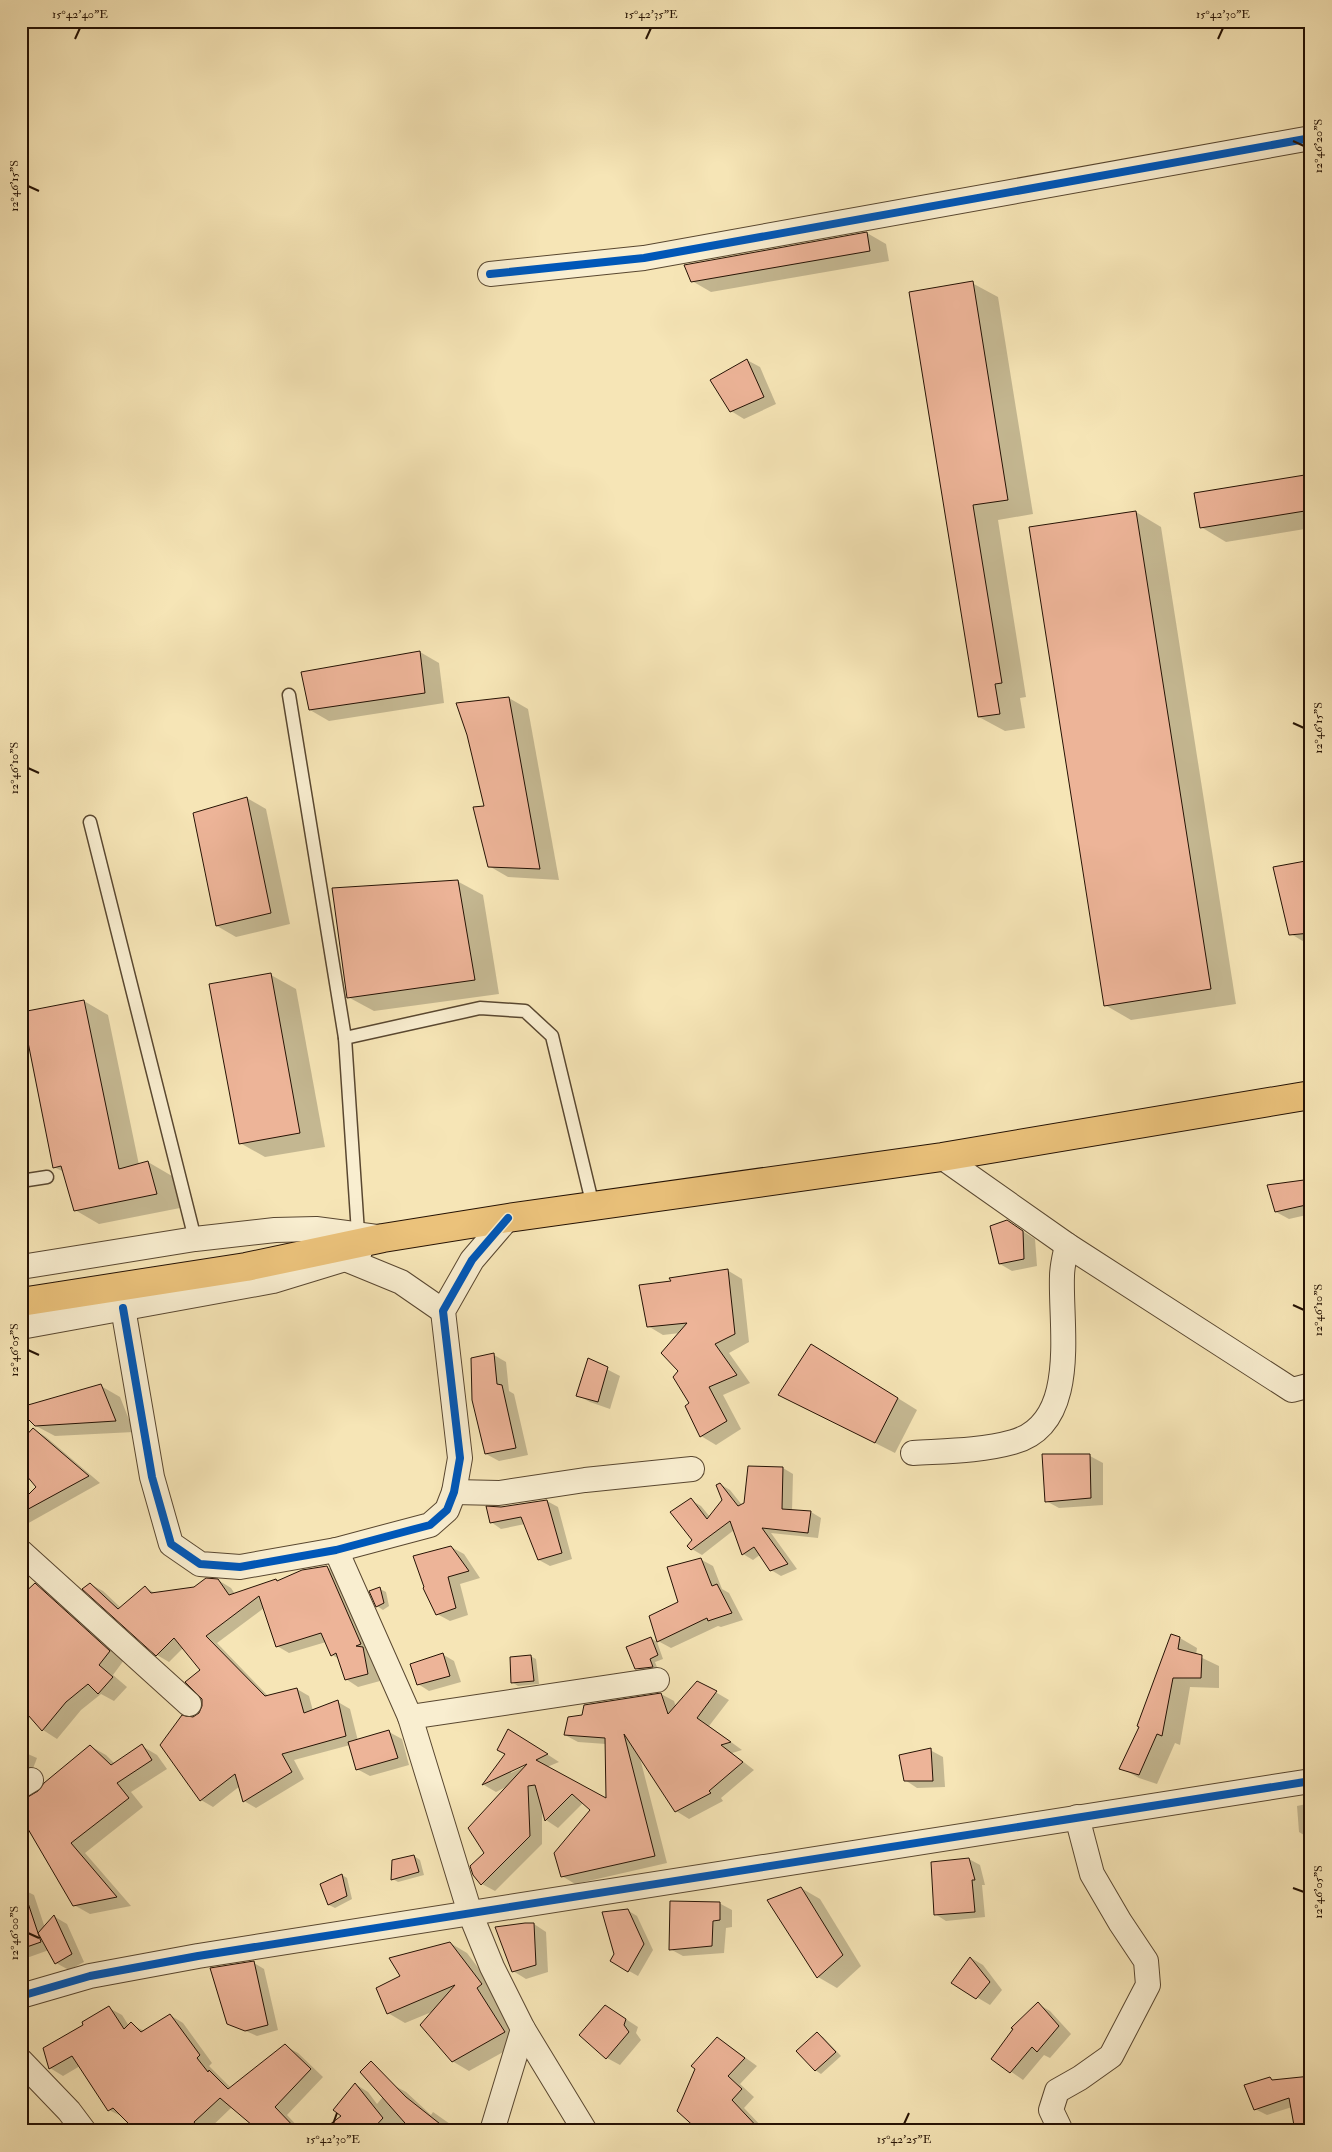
<svg xmlns="http://www.w3.org/2000/svg" width="1332" height="2152" font-family="'IM FELL Double Pica',serif">
  <style>
    .shadow { fill: #0003; fill-rule: evenodd }
    .building { fill: #edb498; stroke: #251204 }
    .lines { fill: none; stroke-linecap: round; stroke-linejoin: round }
    .service-casing { stroke: #594730; stroke-width: 15 }
    .minor-casing { stroke: #594730; stroke-width: 26 }
    .primary-casing { stroke: #251204; stroke-width: 30 }
    .service { stroke: #f9eed0; stroke-width: 12 }
    .minor { stroke: #f9eed0; stroke-width: 24 }
    .primary { stroke: #ebc27b; stroke-width: 28 }
    .cycleway-casing { stroke: #f9eed0; stroke-width: 11 }
    .cycleway { stroke: #0057b8; stroke-width: 8 }
    .ticks { fill: none; stroke: #251204; stroke-width: 2 }
    .neatline { fill: none; stroke: #251204; stroke-width: 2 }
    .ticks-label { font-size: 12px; text-anchor: middle; fill: #251204 }
  </style>
  <rect width="100%" height="100%" fill="#f6e5b6"/>
  <filter id="stains"><feTurbulence type="fractalNoise" baseFrequency=".004" numOctaves="4"/><feColorMatrix values="0 0 0 0 .2 0 0 0 0 .09 0 0 0 0 .02 0 0 0 .5 -.17"/></filter>
  <radialGradient id="worn" r=".72"><stop offset=".6" stop-color="#630" stop-opacity="0"/><stop offset="1" stop-color="#630" stop-opacity=".3"/></radialGradient>
  <!-- shadow -->
  <g class="shadow">
    <polygon points="867,233 886,244 889,261 711,292 692,281"/>
    <polygon points="972,283 998,297 1033,514 998,520 1026,697 1020,698 1025,728 1005,731 979,717 910,293"/>
    <polygon points="747,360 760,367 776,404 744,419 731,411"/>
    <polygon points="1311,476 1311,528 1226,542 1201,527"/>
    <polygon points="1136,512 1161,527 1236,1004 1131,1020 1105,1005"/>
    <polygon points="420,652 439,663 444,703 329,721 310,710 302,673"/>
    <polygon points="509,698 528,709 559,880 508,877 489,866 486,808"/>
    <polygon points="247,798 266,809 290,924 236,937 217,926"/>
    <polygon points="1311,862 1311,946 1291,934"/>
    <polygon points="457,881 483,895 499,994 374,1011 348,997"/>
    <polygon points="271,975 296,989 325,1147 265,1157 240,1143"/>
    <polygon points="84,1001 108,1015 139,1165 148,1162 172,1176 180,1208 99,1224 75,1210 64,1172 54,1167"/>
    <polygon points="1304,1182 1311,1185 1311,1214 1289,1219 1276,1212"/>
    <polygon points="1007,1221 1035,1239 1037,1266 1012,1271 1000,1264"/>
    <polygon points="727,1270 742,1279 749,1342 729,1353 750,1383 723,1395 741,1429 716,1445 701,1436 679,1371 680,1333 663,1335 648,1326 673,1282"/>
    <polygon points="494,1355 506,1362 509,1391 514,1394 528,1455 499,1461 486,1454"/>
    <polygon points="830,1356 917,1410 895,1453 780,1395"/>
    <polygon points="589,1360 620,1376 610,1409 590,1402 577,1395"/>
    <polygon points="101,1386 120,1397 134,1432 55,1436 36,1426"/>
    <polygon points="33,1429 46,1437 100,1483 25,1525 21,1523 21,1504 38,1487"/>
    <polygon points="1043,1455 1090,1456 1103,1463 1103,1505 1059,1508 1046,1501"/>
    <polygon points="783,1468 793,1474 792,1511 811,1512 821,1518 818,1538 771,1533 797,1569 781,1576 771,1570 761,1554 753,1560 743,1554 734,1530 702,1555 692,1549 694,1540 691,1500 701,1506 710,1517 723,1500 720,1484 730,1490 742,1505"/>
    <polygon points="547,1501 558,1507 572,1559 550,1566 539,1560 525,1524 501,1529 491,1522 501,1508"/>
    <polygon points="451,1547 464,1554 480,1578 460,1584 468,1615 450,1621 437,1614"/>
    <polygon points="700,1559 713,1566 722,1589 729,1593 743,1620 721,1627 718,1626 671,1648 658,1641 680,1603"/>
    <polygon points="327,1567 340,1574 375,1656 380,1681 358,1687 346,1679 339,1659 332,1655 326,1642 289,1653 277,1646 264,1608 217,1643 269,1697 297,1689 309,1696 313,1711 338,1702 350,1709 358,1741 389,1732 402,1739 409,1765 370,1776 357,1769 350,1745 294,1760 304,1779 256,1808 244,1801 240,1786 213,1807 201,1800 194,1718 200,1714 204,1707 202,1670 184,1647 169,1662 157,1655 90,1584 103,1591 121,1608 145,1587 156,1594 195,1589 218,1580 231,1588 235,1594"/>
    <polygon points="35,1585 50,1593 124,1660 113,1675 127,1687 114,1701 101,1694 81,1710 57,1739 43,1730"/>
    <polygon points="380,1589 386,1592 389,1606 383,1610 377,1606 371,1592"/>
    <polygon points="651,1638 657,1642 663,1659 655,1662 658,1670 642,1672 636,1668"/>
    <polygon points="1180,1638 1197,1648 1196,1655 1219,1666 1219,1688 1190,1687 1180,1745 1175,1743 1157,1784 1139,1778 1121,1768"/>
    <polygon points="442,1654 454,1661 461,1682 429,1691 418,1684"/>
    <polygon points="530,1656 536,1659 539,1684 518,1686 512,1682"/>
    <path d="M698,1682L729,1700L709,1726L742,1750L732,1753L754,1770L721,1798L723,1801L689,1819L676,1811L640,1758L667,1863L575,1884L562,1876L591,1810L583,1803L558,1828L546,1820L542,1805V1844L495,1891L482,1884L486,1854L508,1786L496,1792L484,1785L521,1737L559,1762L547,1767L607,1800L606,1744L578,1742L565,1735L583,1716L661,1694L674,1701L676,1707ZM532,1760L533,1762L511,1773V1770Z"/>
    <polygon points="90,1746 106,1755 115,1764 142,1746 157,1755 167,1769 131,1792 143,1807 85,1853 131,1906 90,1914 74,1905 27,1824"/>
    <polygon points="930,1750 943,1757 945,1787 917,1788 905,1780"/>
    <polygon points="21,1751 37,1758 29,1779 21,1781"/>
    <polygon points="1311,1803 1311,1837 1309,1838 1299,1832 1297,1806"/>
    <polygon points="414,1856 420,1860 424,1875 398,1882 393,1879"/>
    <polygon points="969,1859 980,1865 985,1885 982,1885 985,1917 946,1921 935,1914"/>
    <polygon points="342,1875 347,1878 352,1899 335,1908 329,1905 322,1884"/>
    <polygon points="801,1888 820,1899 861,1966 837,1988 818,1977"/>
    <polygon points="22,1889 34,1895 45,1928 55,1917 67,1924 84,1962 69,1970 56,1963 49,1950 21,1960"/>
    <polygon points="719,1903 732,1910 732,1927 726,1928 724,1953 683,1956 670,1949"/>
    <polygon points="627,1910 637,1916 653,1950 638,1976 629,1971 615,1954"/>
    <polygon points="534,1924 546,1932 548,1972 526,1979 513,1971"/>
    <polygon points="450,1943 467,1953 498,1994 493,1998 521,2042 469,2071 452,2061 434,2011 405,2023 388,2013 402,1977"/>
    <polygon points="971,1958 983,1965 1002,1990 990,2005 953,1983"/>
    <polygon points="254,1963 264,1969 278,2030 257,2036 228,2023"/>
    <polygon points="1038,2004 1050,2011 1071,2034 1050,2058 1044,2055 1023,2080 993,2059"/>
    <polygon points="109,2008 122,2015 129,2026 131,2024 144,2031 170,2015 183,2023 212,2063 209,2066 231,2088 285,2046 298,2053 323,2077 287,2115 302,2131 261,2131 232,2107 207,2131 138,2131 123,2117 109,2110 80,2066 63,2076 50,2068 85,2026"/>
    <polygon points="618,2014 638,2027 636,2033 641,2040 620,2065 607,2058"/>
    <polygon points="817,2034 823,2037 841,2056 821,2074 815,2070"/>
    <polygon points="718,2038 757,2066 740,2084 754,2097 744,2108 766,2131 701,2131"/>
    <polygon points="1311,2078 1292,2107 1267,2115 1255,2109 1270,2079 1275,2081"/>
    <polygon points="355,2084 368,2092 377,2104 393,2085 406,2092 431,2115 433,2112 460,2131 323,2131 343,2116"/>
  </g>
  <!-- building -->
  <g class="building">
    <polygon points="867,232 870,251 691,282 684,265"/>
    <polygon points="973,281 1008,500 973,505 1002,683 995,684 1000,714 978,717 909,292"/>
    <polygon points="747,359 764,397 730,412 710,380"/>
    <polygon points="1311,474 1311,510 1200,528 1194,493"/>
    <polygon points="1136,511 1211,989 1104,1006 1029,527"/>
    <polygon points="420,651 425,693 309,710 301,672"/>
    <polygon points="509,697 540,869 488,867 473,807 484,806 467,735 456,703"/>
    <polygon points="247,797 271,913 216,926 193,813"/>
    <polygon points="1311,860 1311,933 1289,935 1273,867"/>
    <polygon points="458,880 475,980 347,998 332,888"/>
    <polygon points="271,973 300,1133 239,1144 209,984"/>
    <polygon points="84,1000 119,1169 148,1161 157,1194 74,1211 61,1166 53,1168 22,1012"/>
    <polygon points="1304,1180 1306,1205 1275,1212 1267,1185"/>
    <polygon points="1007,1220 1023,1231 1024,1259 999,1264 990,1226"/>
    <polygon points="728,1269 735,1334 715,1344 737,1375 709,1387 727,1421 700,1437 685,1406 689,1403 673,1377 678,1371 661,1353 687,1323 647,1327 639,1285 671,1281 669,1278"/>
    <polygon points="811,1344 898,1398 875,1443 778,1395"/>
    <polygon points="494,1353 497,1384 502,1385 516,1448 485,1454 472,1400 471,1358"/>
    <polygon points="588,1358 608,1367 598,1402 576,1396"/>
    <polygon points="101,1384 116,1421 35,1426 21,1412 21,1407"/>
    <polygon points="33,1428 89,1476 21,1513 21,1502 36,1487 21,1469 21,1441"/>
    <polygon points="1042,1454 1090,1454 1091,1498 1045,1502"/>
    <polygon points="748,1466 783,1467 782,1509 811,1511 808,1533 762,1528 788,1564 770,1571 754,1547 742,1555 730,1521 691,1550 687,1546 692,1540 670,1512 691,1498 707,1519 722,1500 716,1485 720,1483 738,1506 744,1503"/>
    <polygon points="547,1500 562,1553 538,1560 521,1517 490,1523 486,1506 501,1507"/>
    <polygon points="451,1546 469,1571 448,1577 456,1608 436,1615 423,1588 424,1587 413,1556"/>
    <polygon points="701,1558 712,1586 717,1584 732,1613 708,1621 707,1618 657,1642 649,1616 678,1602 667,1567"/>
    <polygon points="327,1566 361,1644 356,1646 363,1647 368,1674 345,1680 336,1653 331,1656 321,1633 276,1647 259,1596 206,1636 265,1696 297,1688 304,1713 338,1700 346,1736 282,1754 292,1772 243,1802 235,1774 200,1801 160,1745 182,1715 193,1717 199,1713 202,1706 202,1699 185,1682 200,1670 174,1638 156,1656 82,1589 90,1583 118,1609 145,1586 151,1593 194,1587 206,1578 218,1579 229,1595 276,1579 277,1581 302,1570"/>
    <polygon points="35,1583 110,1651 99,1665 113,1677 98,1694 88,1684 66,1702 42,1731 21,1707 21,1596"/>
    <polygon points="380,1587 384,1603 376,1607 369,1591"/>
    <polygon points="1171,1634 1180,1637 1178,1649 1202,1655 1201,1678 1173,1678 1162,1736 1157,1734 1139,1775 1119,1769 1139,1727 1137,1726"/>
    <polygon points="651,1637 658,1655 650,1659 653,1667 635,1669 626,1647"/>
    <polygon points="443,1653 450,1676 417,1685 410,1664"/>
    <polygon points="531,1655 534,1681 511,1683 510,1657"/>
    <polygon points="697,1681 717,1691 697,1718 731,1742 721,1745 743,1762 709,1791 711,1793 675,1812 624,1734 655,1856 561,1877 554,1853 590,1810 572,1794 545,1821 535,1785 528,1786 530,1836 481,1885 473,1875 470,1866 484,1853 468,1828 527,1764 482,1785 505,1754 497,1750 508,1729 548,1754 536,1760 606,1798 605,1738 564,1735 568,1717 582,1715 584,1705 661,1693 668,1714"/>
    <polygon points="389,1730 398,1758 356,1770 348,1742"/>
    <polygon points="142,1744 152,1760 117,1783 129,1798 71,1843 117,1897 73,1906 21,1817 21,1801 38,1791 44,1783 90,1745 111,1765"/>
    <polygon points="931,1748 933,1781 904,1781 899,1755"/>
    <polygon points="414,1855 419,1872 391,1880 392,1860"/>
    <polygon points="969,1858 975,1880 972,1880 975,1912 934,1915 931,1862"/>
    <polygon points="342,1874 347,1896 328,1905 320,1884"/>
    <polygon points="801,1887 843,1955 817,1978 767,1900"/>
    <polygon points="21,1894 25,1894 41,1942 21,1949"/>
    <polygon points="670,1901 720,1902 720,1920 713,1921 712,1946 669,1950"/>
    <polygon points="628,1909 644,1944 628,1972 610,1961 614,1954 602,1912"/>
    <polygon points="54,1915 72,1954 55,1964 38,1933"/>
    <polygon points="525,1923 534,1923 536,1965 512,1972 495,1927"/>
    <polygon points="450,1942 482,1984 477,1988 505,2032 452,2062 420,2025 455,1985 387,2014 376,1988 400,1976 389,1958"/>
    <polygon points="970,1957 990,1982 976,1999 951,1983"/>
    <polygon points="254,1961 268,2025 245,2031 227,2024 210,1968"/>
    <polygon points="1038,2002 1059,2026 1037,2052 1032,2047 1010,2073 991,2059 1013,2029 1011,2028"/>
    <polygon points="605,2005 626,2019 624,2025 629,2032 606,2059 579,2035"/>
    <polygon points="109,2006 124,2029 131,2022 141,2032 170,2014 200,2055 197,2058 208,2072 209,2070 228,2089 285,2044 311,2069 275,2107 298,2131 259,2131 220,2098 194,2122 200,2131 136,2131 113,2108 108,2111 72,2056 49,2069 43,2048 83,2025 82,2022"/>
    <polygon points="817,2032 836,2052 815,2071 796,2051"/>
    <polygon points="717,2037 745,2058 728,2076 742,2089 732,2100 761,2131 699,2131 677,2111 695,2069 691,2066"/>
    <polygon points="371,2061 406,2097 449,2131 412,2131 360,2072"/>
    <polygon points="1311,2076 1311,2131 1295,2131 1289,2098 1254,2110 1244,2085 1270,2077 1272,2080"/>
    <polygon points="355,2083 383,2118 371,2131 321,2131 341,2116 333,2110"/>
  </g>
  <g class="lines">
    <!-- service casing -->
    <g class="service-casing">
      <g id="service">
        <polyline points="289,695 345,1038 358,1233"/>
        <polyline points="90,822 195,1239"/>
        <polyline points="345,1038 480,1008 525,1011 552,1036 593,1206"/>
        <polyline points="21,1181 47,1177"/>
      </g>
    </g>
    <!-- minor casing -->
    <g class="minor-casing">
      <g id="minor">
        <polyline points="490,274 644,258 1311,138"/>
        <polyline points="942,1157 1067,1245 1292,1390 1311,1385"/>
        <polyline points="345,1259 401,1282 443,1311"/>
        <polyline points="21,1267 195,1239 275,1230 316,1229 377,1237"/>
        <polyline points="123,1308 152,1477 171,1544 200,1564 240,1567 336,1550 430,1525 447,1510 454,1492 460,1458 443,1311 472,1260 508,1218"/>
        <polyline points="21,1327 273,1281 345,1259 360,1251"/>
        <path d="M913,1453C946,1451 981,1451 1013,1442C1080,1424 1060,1327 1062,1276C1062,1266 1065,1255 1067,1245"/>
        <polyline points="454,1492 499,1493 585,1480 692,1469"/>
        <polyline points="336,1550 410,1717 470,1913 492,1967 523,2029 585,2131"/>
        <polyline points="21,1552 189,1704"/>
        <polyline points="410,1717 657,1680"/>
        <polyline points="21,1786 31,1780"/>
        <polyline points="21,1996 90,1976 198,1956 1311,1781"/>
        <polyline points="21,2061 69,2111 84,2131"/>
        <polyline points="492,2131 523,2029"/>
        <polyline points="1061,2131 1051,2110 1057,2091 1080,2078 1111,2056 1148,1985 1146,1961 1120,1922 1092,1874 1077,1817"/>
      </g>
    </g>
    <!-- primary casing -->
    <g class="primary-casing">
      <polyline id="primary" points="21,1302 246,1267 383,1238 508,1218 942,1157 1311,1095"/>
    </g>
    <!-- service -->
    <use href="#service" class="service"/>
    <!-- minor -->
    <use href="#minor" class="minor"/>
    <!-- primary -->
    <use href="#primary" class="primary"/>
    <!-- cycleway casing -->
    <g class="cycleway-casing">
      <g id="cycleway">
        <polyline points="490,274 644,258 1311,138"/>
        <polyline points="123,1308 152,1477 171,1544 200,1564 240,1567 336,1550 430,1525 447,1510 454,1492 460,1458 443,1311 472,1260 508,1218"/>
        <polyline points="21,1996 90,1976 198,1956 1311,1781"/>
      </g>
    </g>
    <!-- cycleway -->
    <use href="#cycleway" class="cycleway"/>
  </g>
  <!-- ticks -->
  <path class="ticks" d="M75,39L80,28M646,39L651,28M1218,39L1223,28M1293,141L1304,146M28,186L39,191M1293,723L1304,728M28,768L39,773M1293,1305L1304,1310M28,1350L39,1355M1293,1888L1304,1892M28,1933L39,1938M333,2124L337,2113M904,2124L909,2113"/>
  <!-- margin -->
  <rect width="1332" height="2152" fill="none" stroke="#f6e5b6" stroke-width="55"/>
  <rect x="28" y="28" width="1276" height="2096" class="neatline"/>
  <g class="ticks-label">
    <text x="80" y="18">15°42'40"E</text>
    <text x="651" y="18">15°42'35"E</text>
    <text x="1223" y="18">15°42'30"E</text>
    <text transform="translate(1318 146) rotate(-90)" y="4">12°46'20"S</text>
    <text transform="translate(14 186) rotate(-90)" y="4">12°46'15"S</text>
    <text transform="translate(1318 728) rotate(-90)" y="4">12°46'15"S</text>
    <text transform="translate(14 768) rotate(-90)" y="4">12°46'10"S</text>
    <text transform="translate(1318 1310) rotate(-90)" y="4">12°46'10"S</text>
    <text transform="translate(14 1350) rotate(-90)" y="4">12°46'05"S</text>
    <text transform="translate(1318 1892) rotate(-90)" y="4">12°46'05"S</text>
    <text transform="translate(14 1933) rotate(-90)" y="4">12°46'00"S</text>
    <text x="333" y="2143">15°42'30"E</text>
    <text x="904" y="2143">15°42'25"E</text>
  </g>
  <rect width="100%" height="100%" filter="url(#stains)"/>
  <rect width="100%" height="100%" fill="url(#worn)"/>
</svg>
